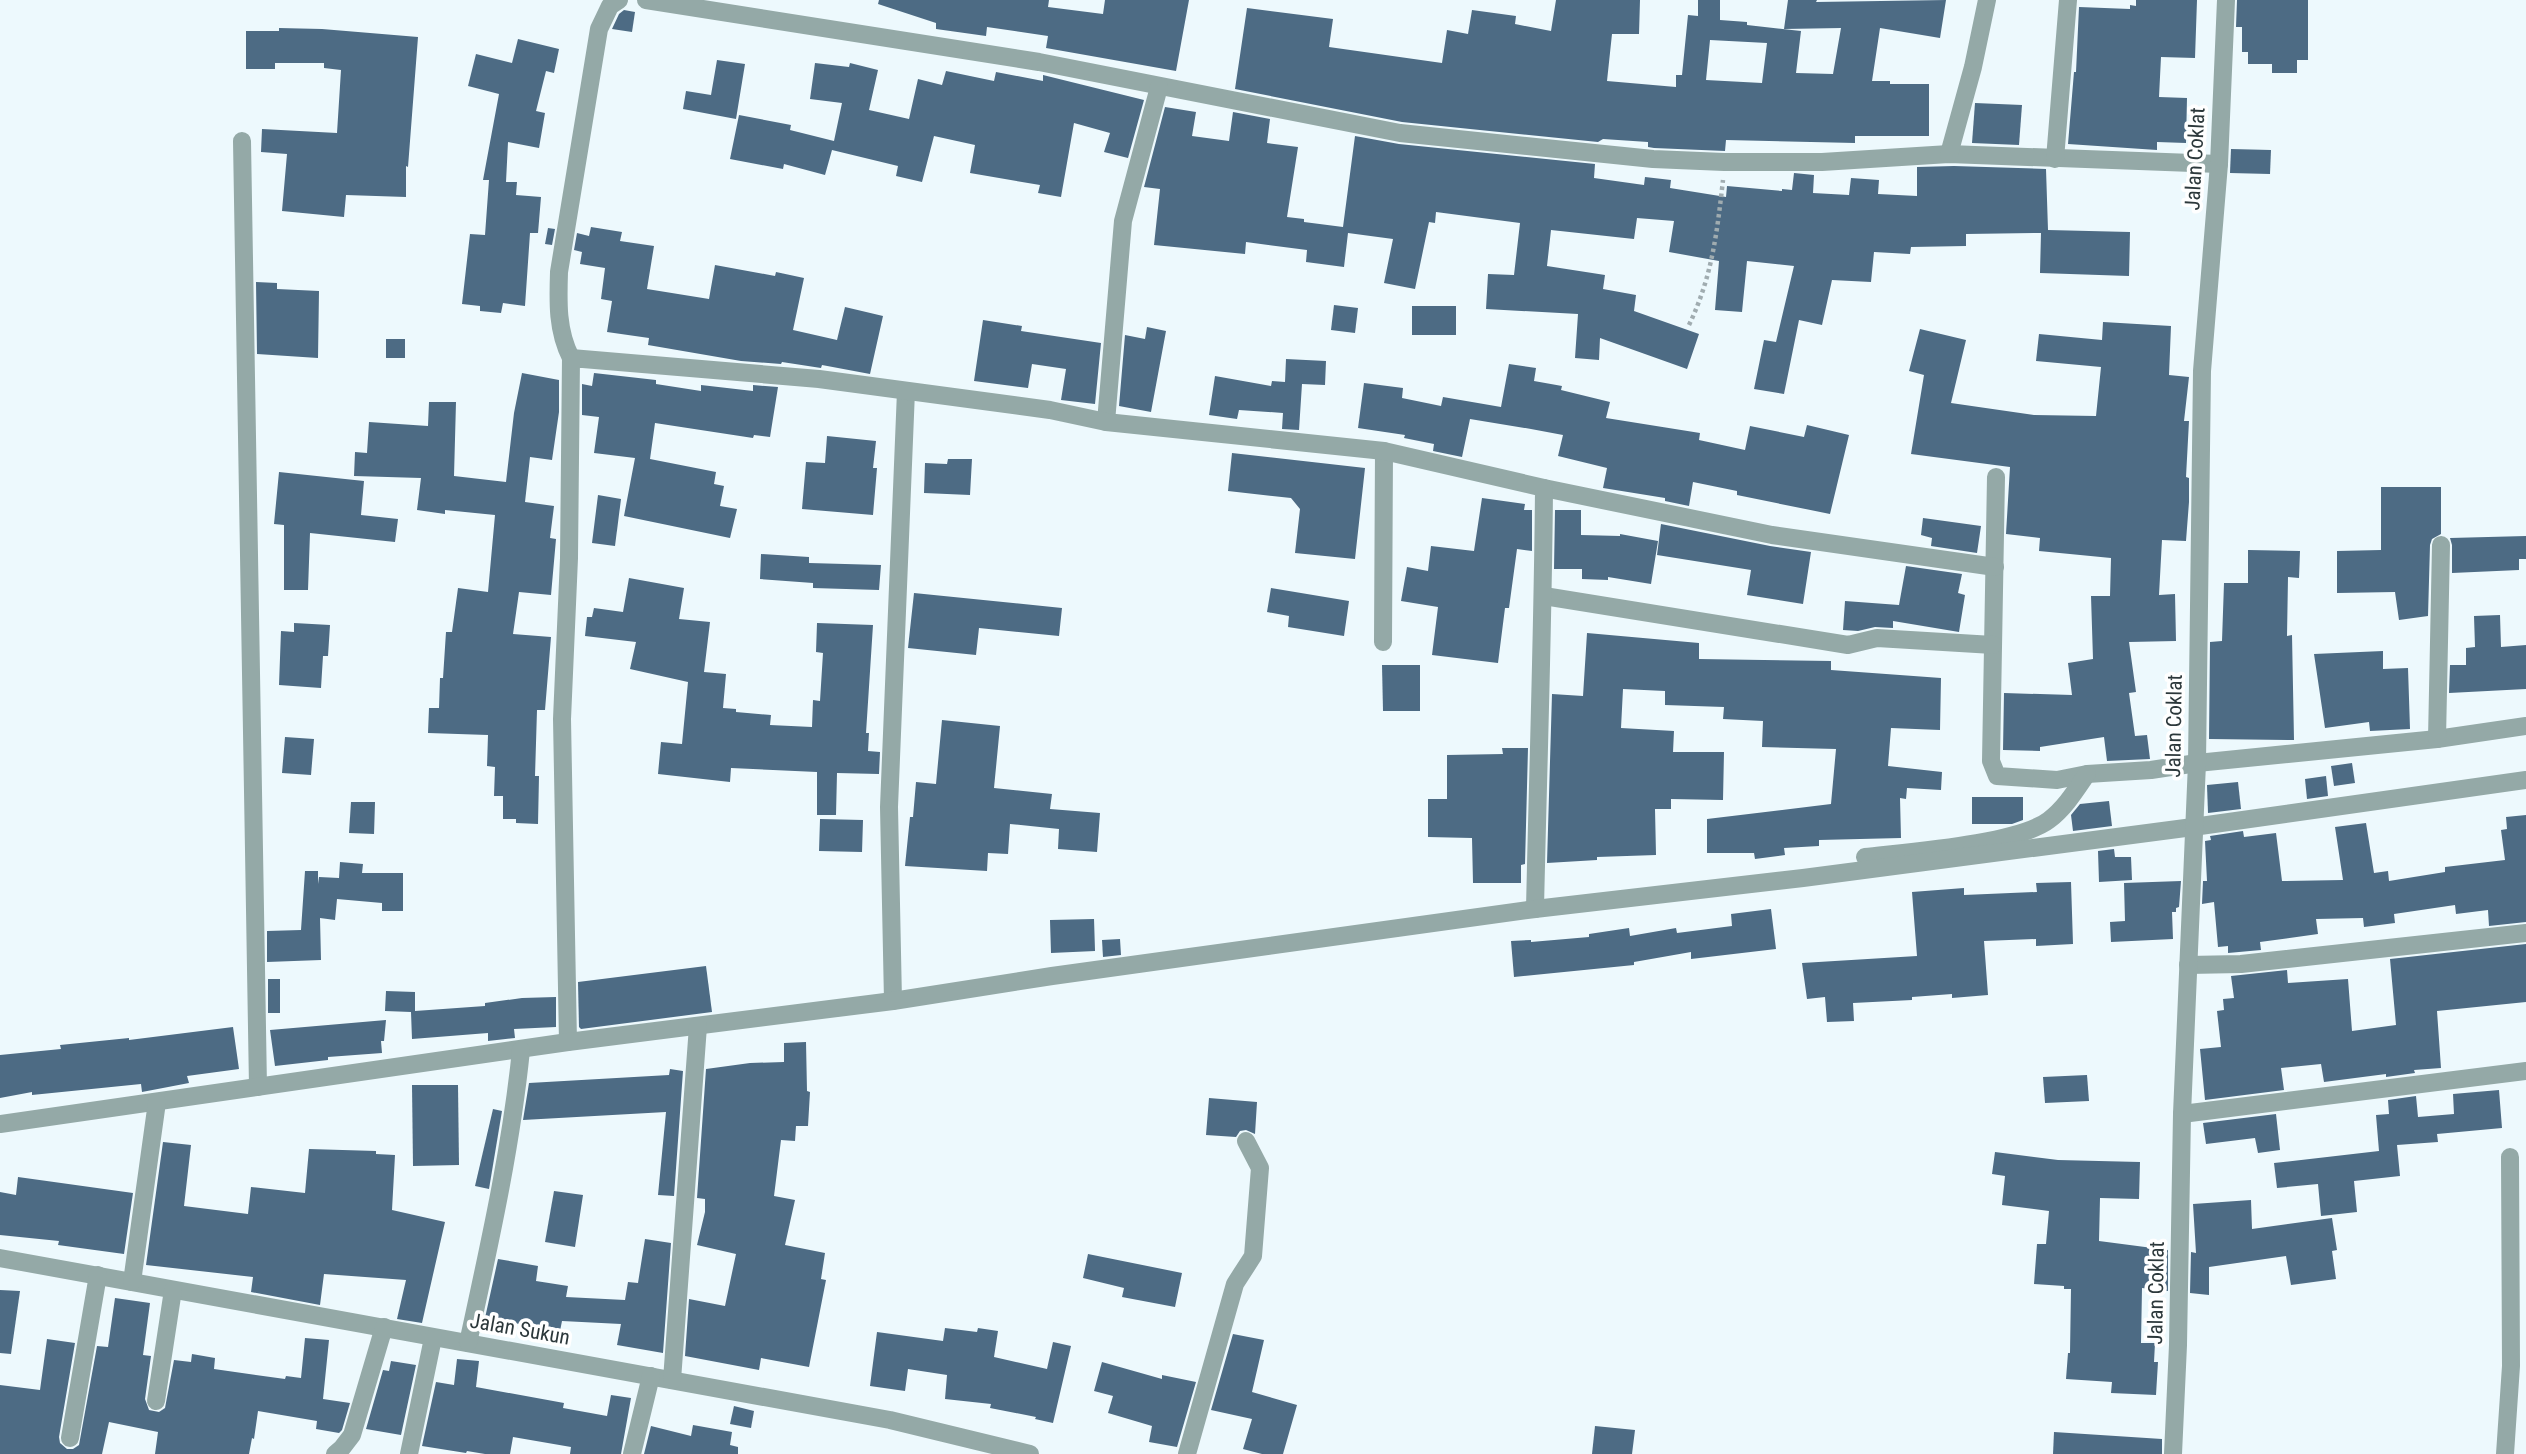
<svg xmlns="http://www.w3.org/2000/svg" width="2526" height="1454" font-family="'Roboto Condensed',sans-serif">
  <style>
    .building { fill: #4d6b84; fill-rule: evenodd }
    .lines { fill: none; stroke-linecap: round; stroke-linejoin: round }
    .path { stroke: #a0acb0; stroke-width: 4.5; stroke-dasharray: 3.5 3.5; stroke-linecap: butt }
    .minor { stroke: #94a9a7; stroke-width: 18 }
    .labels { text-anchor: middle; stroke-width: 7; stroke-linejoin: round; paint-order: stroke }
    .street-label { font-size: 21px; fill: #2c383b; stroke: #fff }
  </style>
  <rect width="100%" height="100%" fill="#edf9fd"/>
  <!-- building -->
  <g class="building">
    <polygon points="879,0 1049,0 1048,7 1103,14 1105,0 1189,0 1176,71 1046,48 1048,36 987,27 986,36 936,29 936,23 878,4"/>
    <path d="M1556,0H1640L1639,34H1612L1607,81L1676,87V75H1682L1688,15L1698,16V0H1720V20L1747,22V25L1801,31L1796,73L1833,74L1841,28L1784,29L1788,0H1817L1816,2L1946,0L1940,38L1880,28L1872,81H1890V84H1929V136H1855V143L1726,140L1725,151L1654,148L1648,147V142L1603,139L1598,142L1402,122L1235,89L1247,8L1333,19L1329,47L1442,63L1447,30L1468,34L1472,10L1516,16L1515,24L1551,31ZM1710,40L1767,43L1762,83L1706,80Z"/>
    <polygon points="2136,0 2197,0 2195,58 2161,57 2159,97 2187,98 2186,143 2157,142 2157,150 2068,144 2074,72 2076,72 2079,7 2130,9 2130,5 2136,6"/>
    <polygon points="2237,0 2308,0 2308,60 2297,60 2297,73 2272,73 2272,64 2248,64 2248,52 2242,52 2242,27 2236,27"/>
    <polygon points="624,10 635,12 632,32 612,29 619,14"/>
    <polygon points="279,28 322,29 418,37 408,167 406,166 406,197 346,195 344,217 282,211 287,154 261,152 262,129 337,133 341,70 324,68 324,63 275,63 275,69 246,69 246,31 279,31"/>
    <polygon points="518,39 559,49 554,73 546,71 536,111 545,113 539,148 508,142 506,182 517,182 516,195 541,197 538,233 530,233 525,306 503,303 501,313 480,311 480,306 462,304 470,234 485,235 489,180 483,180 499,94 468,86 476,54 512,63"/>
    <polygon points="717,60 745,64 736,119 683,109 686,91 711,95"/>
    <polygon points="815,63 849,67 850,63 878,70 869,110 909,119 918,79 942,85 946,71 994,81 996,72 1043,81 1043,75 1144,100 1128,158 1104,152 1110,133 1074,123 1061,197 1038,193 1040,185 970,173 975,145 934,136 922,182 896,176 898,166 832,150 825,175 784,164 783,169 730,159 739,115 791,125 790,130 834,141 842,103 810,99"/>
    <polygon points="1975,103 2022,105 2019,145 1972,143"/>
    <polygon points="1165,107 1196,112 1192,136 1229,141 1233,112 1270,119 1267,143 1298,147 1287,217 1304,219 1304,222 1343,227 1355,136 1399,144 1595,164 1594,178 1644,185 1645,177 1671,180 1670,188 1726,197 1727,186 1782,191 1782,189 1792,190 1794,173 1814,175 1813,193 1849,195 1851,178 1879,180 1878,194 1917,196 1917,167 1954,166 2046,169 2048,230 2130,232 2129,276 2040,273 2041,233 1966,234 1966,246 1911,247 1910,254 1874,252 1871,282 1832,280 1822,325 1799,320 1784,394 1754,389 1764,340 1776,342 1794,266 1747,261 1742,312 1715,310 1719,261 1669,252 1674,221 1637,218 1634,239 1551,230 1547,266 1605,275 1603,289 1636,295 1634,311 1699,334 1687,369 1600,338 1599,360 1575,358 1578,314 1486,309 1488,274 1514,275 1520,223 1436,212 1435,223 1429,222 1415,289 1384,283 1393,239 1348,233 1344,267 1306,262 1307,250 1246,242 1245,254 1154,245 1160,189 1144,187"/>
    <polygon points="2231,149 2271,150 2270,174 2230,173"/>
    <polygon points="591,227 622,232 620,241 654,246 647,289 709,299 715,265 775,276 776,272 804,278 793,330 837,340 845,307 883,316 870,374 822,365 821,368 782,362 781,364 741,361 648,345 649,338 607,332 612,301 601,299 605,268 580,264 582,252 574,250 577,233 589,236"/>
    <polygon points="548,228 555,229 552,245 545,244"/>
    <polygon points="256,282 277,283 277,289 319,291 318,358 257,354"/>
    <polygon points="1334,305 1358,308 1355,333 1331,330"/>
    <rect x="1412" y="306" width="44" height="29"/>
    <polygon points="983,320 1022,326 1021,331 1101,343 1095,404 1061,400 1066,369 1032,364 1028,388 974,381"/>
    <polygon points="2103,322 2171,326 2169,375 2189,377 2184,421 2189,421 2186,477 2189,478 2189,502 2186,541 2162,540 2159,595 2175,594 2176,641 2129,642 2136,692 2129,693 2135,736 2147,735 2150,759 2107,761 2104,737 2040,747 2040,751 2003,750 2004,693 2072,695 2068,663 2093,659 2091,596 2110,596 2111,558 2039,551 2040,538 2006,534 2010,467 1911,454 1924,375 1909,371 1920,329 1966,340 1951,403 2034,415 2096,416 2101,367 2036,361 2039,334 2102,340"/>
    <polygon points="1147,327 1166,331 1151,412 1119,406 1125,335 1145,339"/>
    <rect x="386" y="339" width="19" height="19"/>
    <polygon points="1286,359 1326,361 1325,385 1302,384 1299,430 1282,429 1283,413 1239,410 1237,419 1209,415 1215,376 1271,386 1272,381 1285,382"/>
    <polygon points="1509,364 1536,368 1534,381 1562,386 1561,390 1610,402 1606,418 1700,433 1699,440 1745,450 1750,426 1804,437 1807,425 1849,435 1830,514 1737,495 1737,491 1693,482 1689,506 1665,501 1665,498 1603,488 1607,468 1558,456 1563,435 1531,429 1470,419 1462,457 1433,451 1434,444 1404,438 1405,435 1358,428 1364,383 1403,388 1402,398 1441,406 1443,397 1501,407"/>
    <polygon points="522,373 559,380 559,412 552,460 530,457 525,502 554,506 550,538 556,539 551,595 519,592 513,634 551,637 545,710 537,710 535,776 539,776 538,824 516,823 516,819 503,819 503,796 494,796 495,767 487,766 488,735 428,733 429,708 439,708 440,678 443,678 446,632 452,632 458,588 488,592 495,515 445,510 445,514 417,510 421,478 354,476 355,452 367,453 369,422 428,426 429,402 456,402 454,476 506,482 514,413"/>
    <polygon points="594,373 656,380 656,384 701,391 701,385 753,391 753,385 778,387 770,437 754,435 753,438 655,423 650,459 716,472 714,484 724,486 720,506 737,509 730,538 624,516 635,458 594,453 599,417 582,415 582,384 592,386"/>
    <polygon points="827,436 876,441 873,468 877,468 873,515 802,509 806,462 825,463"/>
    <polygon points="1232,453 1365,468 1355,559 1295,553 1300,509 1291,498 1228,491"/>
    <polygon points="948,459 972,459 970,495 924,493 925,463 947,464"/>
    <polygon points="279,472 364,481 361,515 398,519 395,542 310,533 308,590 284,590 284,525 274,524"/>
    <polygon points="2381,487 2441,487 2441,534 2432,539 2430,545 2428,616 2399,620 2395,592 2337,593 2337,551 2381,550"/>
    <polygon points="598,495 621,499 615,546 592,543"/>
    <polygon points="1482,498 1525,504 1524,510 1532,510 1532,551 1517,549 1509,608 1505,608 1498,663 1432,655 1438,607 1401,601 1407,567 1428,571 1431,546 1474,551"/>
    <polygon points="1555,510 1581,510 1581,535 1620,536 1620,534 1658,541 1651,584 1608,577 1608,580 1582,579 1582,569 1554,569"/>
    <polygon points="1923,518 1981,526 1977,553 1931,546 1932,538 1921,535"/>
    <polygon points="1661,524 1770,546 1811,552 1803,604 1747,595 1751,570 1657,555"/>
    <polygon points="2526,536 2526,559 2519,559 2519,570 2452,573 2452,545 2450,538"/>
    <polygon points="2248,550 2300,551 2299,578 2288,577 2287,636 2292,635 2294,740 2209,739 2210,642 2222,641 2224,583 2248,583"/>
    <polygon points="761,554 809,557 809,563 881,565 879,590 813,588 813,583 760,579"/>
    <polygon points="1906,566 1962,574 1958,593 1965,595 1959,632 1893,621 1893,628 1875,627 1858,631 1843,630 1845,601 1899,605"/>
    <polygon points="629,578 684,588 679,619 710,622 704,672 726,674 723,708 736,709 736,712 771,715 770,725 812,727 813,700 820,701 823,653 816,652 817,623 873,625 866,733 869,733 868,751 880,752 879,774 837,773 836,815 817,815 817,772 731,768 730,782 658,774 661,742 682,744 688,682 630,669 636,642 585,636 587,617 592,617 594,608 623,612"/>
    <polygon points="1271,588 1349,601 1344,636 1288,627 1289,616 1267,612"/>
    <polygon points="914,593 1062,608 1059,636 979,628 976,655 908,648"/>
    <polygon points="2500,615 2501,647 2526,645 2526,689 2449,693 2450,665 2466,665 2466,648 2475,647 2474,616"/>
    <polygon points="294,623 330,625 328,656 323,656 321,688 279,685 281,631 294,632"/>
    <polygon points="1587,633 1699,643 1699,659 1831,661 1831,670 1941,678 1940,730 1891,728 1888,766 1942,772 1941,790 1907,788 1906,799 1900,798 1901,838 1819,840 1819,846 1784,848 1785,855 1755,859 1754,853 1707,853 1707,819 1831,804 1836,749 1762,747 1763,721 1723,719 1724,707 1665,705 1665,691 1623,689 1621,728 1674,731 1673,752 1724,752 1723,800 1671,799 1671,809 1655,809 1656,855 1597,857 1597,860 1547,863 1552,694 1583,696"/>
    <polygon points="2383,651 2383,669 2408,668 2410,729 2370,731 2369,722 2325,728 2314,654"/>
    <polygon points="1382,665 1420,665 1420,711 1383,711"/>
    <polygon points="942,720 1000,726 994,788 1052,794 1050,809 1100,813 1097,852 1058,849 1059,829 1010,824 1008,854 988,853 987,871 905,866 910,817 913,817 916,782 936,784"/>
    <polygon points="285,737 314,739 311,775 282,773"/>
    <polygon points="1502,748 1528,748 1525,864 1521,865 1521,883 1473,883 1472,838 1428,837 1428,799 1447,799 1447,755 1503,754"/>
    <polygon points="2352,763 2355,783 2334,786 2331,766"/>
    <polygon points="2326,776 2328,796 2307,799 2305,779"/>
    <polygon points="2238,782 2241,809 2208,813 2207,785"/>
    <polygon points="1972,797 2023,797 2023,820 2012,824 1972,824"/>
    <polygon points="2109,801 2112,826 2073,831 2071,815 2080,804"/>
    <polygon points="351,802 375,802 374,834 349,833"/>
    <polygon points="2526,815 2526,922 2489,926 2488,910 2456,914 2455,905 2394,914 2395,923 2364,927 2363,918 2316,919 2318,934 2260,942 2261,950 2228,953 2228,946 2218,947 2214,902 2202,904 2203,881 2207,881 2205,841 2211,840 2210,836 2243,831 2244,837 2276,833 2282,881 2343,880 2335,827 2366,823 2374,873 2388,871 2389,881 2445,872 2445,867 2505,860 2501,830 2507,829 2506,817"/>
    <polygon points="820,819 863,820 862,852 819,851"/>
    <polygon points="2114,849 2115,857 2131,857 2132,880 2099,882 2098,851"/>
    <polygon points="340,862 363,864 362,873 403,873 403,911 382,911 382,903 337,899 335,920 320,918 321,960 267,962 267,931 301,930 305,871 318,871 318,884 319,877 339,878"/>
    <polygon points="2181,881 2179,907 2176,908 2176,912 2172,912 2173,939 2111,942 2110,922 2125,921 2124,883"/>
    <polygon points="2071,882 2073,944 2036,946 2036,939 1984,941 1988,995 1952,998 1952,994 1912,997 1912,1000 1853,1003 1854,1021 1827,1022 1825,997 1807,999 1802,963 1917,956 1912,892 1964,888 1964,895 2037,892 2036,883"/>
    <polygon points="1771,909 1776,949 1691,959 1691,952 1634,962 1634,965 1514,977 1511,941 1531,940 1531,942 1589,937 1589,934 1629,928 1630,936 1676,928 1677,933 1732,926 1731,914"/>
    <polygon points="1094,919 1095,951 1051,953 1050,920"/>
    <polygon points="1120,939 1121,955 1103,957 1102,940"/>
    <polygon points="2526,944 2526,1002 2437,1011 2441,1068 2414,1070 2415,1073 2386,1077 2386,1074 2324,1082 2321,1064 2281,1068 2284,1090 2205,1100 2200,1049 2221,1047 2217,1011 2224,1010 2223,999 2234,998 2231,976 2287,970 2288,983 2348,979 2352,1031 2396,1025 2390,959"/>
    <polygon points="706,966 712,1012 581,1029 579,1027 578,982"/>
    <rect x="268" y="979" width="12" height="34"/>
    <polygon points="386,991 415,992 415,1011 485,1006 485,1003 522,998 556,997 556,1027 514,1029 515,1038 488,1041 488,1033 412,1039 411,1012 385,1011"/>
    <polygon points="386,1020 384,1041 381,1041 382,1053 328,1057 328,1060 275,1066 270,1030"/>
    <polygon points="233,1027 239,1069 187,1076 189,1083 142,1092 141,1084 32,1095 32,1092 0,1098 0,1055 61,1049 60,1045 129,1038 129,1040"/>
    <polygon points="806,1042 807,1091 810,1092 808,1126 796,1126 795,1141 781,1140 774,1196 795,1200 785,1245 825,1253 821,1279 826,1280 809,1367 761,1358 759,1370 685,1356 689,1299 725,1306 736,1254 697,1245 705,1212 705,1199 697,1198 706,1069 750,1063 784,1062 784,1043"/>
    <polygon points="670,1069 683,1071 674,1196 658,1195 666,1112 523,1120 529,1083 669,1075"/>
    <polygon points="2087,1075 2089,1101 2045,1103 2043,1077"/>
    <polygon points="412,1085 458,1085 459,1165 413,1166"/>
    <polygon points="2499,1090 2502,1128 2437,1134 2438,1142 2397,1145 2400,1176 2354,1181 2357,1212 2321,1216 2318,1184 2277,1188 2274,1163 2379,1151 2376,1115 2389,1114 2388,1100 2416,1096 2418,1117 2454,1114 2453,1094"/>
    <polygon points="1209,1098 1257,1102 1255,1134 1246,1130 1240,1131 1236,1137 1206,1135"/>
    <polygon points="493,1109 502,1111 489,1189 475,1186"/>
    <polygon points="2276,1114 2280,1150 2258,1153 2255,1138 2206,1144 2203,1123"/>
    <polygon points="163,1142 191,1145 184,1206 248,1214 251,1187 305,1193 309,1149 376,1151 376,1154 395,1155 392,1210 445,1222 422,1323 397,1319 406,1280 324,1274 320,1305 251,1292 253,1277 146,1265"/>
    <polygon points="1995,1152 2058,1160 2140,1162 2139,1199 2100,1198 2099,1241 2168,1250 2168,1291 2142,1288 2141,1343 2155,1343 2154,1362 2158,1362 2156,1395 2111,1393 2112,1382 2066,1379 2068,1353 2070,1353 2071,1289 2064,1289 2064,1286 2034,1284 2037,1244 2046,1244 2049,1211 2002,1205 2005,1176 1992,1174"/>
    <polygon points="18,1177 133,1193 124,1254 58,1245 59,1241 0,1235 0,1192 16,1195"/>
    <polygon points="554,1191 583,1195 575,1247 545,1242"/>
    <polygon points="2251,1200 2252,1229 2332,1218 2337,1250 2332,1251 2336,1279 2291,1285 2286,1256 2209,1267 2209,1295 2190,1293 2191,1252 2196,1253 2193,1204"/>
    <polygon points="645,1239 671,1243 663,1353 617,1345 621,1324 562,1321 560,1331 485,1318 498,1259 538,1266 536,1281 568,1286 566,1297 625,1300 628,1282 638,1283"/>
    <polygon points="1088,1254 1182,1273 1175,1307 1122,1297 1124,1288 1083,1278"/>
    <polygon points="0,1290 20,1291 11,1354 0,1353"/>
    <polygon points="115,1298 150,1303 143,1355 151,1356 145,1399 149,1410 159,1412 165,1408 174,1360 191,1362 192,1354 215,1358 214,1369 285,1379 286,1376 301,1378 305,1338 329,1340 323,1399 350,1403 342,1430 339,1433 316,1429 317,1421 258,1411 254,1439 252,1438 249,1454 155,1454 158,1432 109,1422 102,1454 0,1454 0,1385 40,1390 47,1339 75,1343 59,1437 60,1443 67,1449 73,1449 79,1445 97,1346 108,1347"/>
    <polygon points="945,1328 977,1332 978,1328 998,1331 994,1357 1047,1369 1053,1342 1071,1346 1053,1423 1035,1419 1036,1417 990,1408 991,1404 945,1399 947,1375 908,1369 905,1391 870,1386 877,1332 943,1341"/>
    <polygon points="1233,1334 1264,1340 1252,1392 1297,1405 1283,1454 1262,1454 1243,1449 1252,1419 1211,1410"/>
    <polygon points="457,1359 479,1361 476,1387 564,1403 563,1408 607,1416 611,1395 631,1398 621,1454 570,1454 571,1447 513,1437 510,1454 485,1454 467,1451 466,1453 422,1446 436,1382 454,1385"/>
    <polygon points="391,1361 416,1365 401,1435 366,1429 383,1370 389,1371"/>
    <polygon points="1102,1362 1162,1379 1162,1375 1196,1382 1177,1447 1149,1442 1152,1426 1108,1413 1113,1396 1094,1391"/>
    <polygon points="734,1406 754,1411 751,1428 730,1424"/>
    <polygon points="693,1425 732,1432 730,1445 738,1447 738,1454 644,1454 651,1426 691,1436"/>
    <polygon points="1595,1426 1635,1430 1632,1454 1592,1454"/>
    <polygon points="2054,1432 2162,1439 2162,1454 2053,1454"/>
  </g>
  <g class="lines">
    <!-- path -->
    <path class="path" d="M1689,325C1712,277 1717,233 1723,180"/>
    <!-- minor -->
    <g class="minor">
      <polyline points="646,0 1039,62 1400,133 1653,159 1724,162 1822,162 1949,154 2219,164"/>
      <polyline points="242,141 258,1087"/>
      <polyline points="1949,154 1973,67 1987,0"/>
      <polyline points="2055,159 2068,0"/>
      <path d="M571,358C557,331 558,302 559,272L599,29L610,6L619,0"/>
      <polyline points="1106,422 1123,221 1159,87"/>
      <polyline points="1996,477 1991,761 1997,776 2057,780 2087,774 2151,770 2197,763 2437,739 2526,726"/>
      <polyline points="1544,488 1772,535 1995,567"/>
      <polyline points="1544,596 1848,645 1877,638 1993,645"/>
      <polyline points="1383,642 1384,451"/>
      <polyline points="2437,739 2441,545"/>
      <path d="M1865,857C1908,852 2018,844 2049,820C2065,808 2076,790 2087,774"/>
      <polyline points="2188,965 2241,964 2526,933"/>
      <polyline points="893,1001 889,807 906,391"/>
      <path d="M568,1042L562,719L569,558L571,358L819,379L1050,410L1106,422L1384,451L1544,488C1543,628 1538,769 1535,909"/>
      <polyline points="2182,1114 2526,1071"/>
      <polyline points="0,1124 568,1042 893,1001 1052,976 1535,909 1803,878 2193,827 2526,780"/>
      <polyline points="0,1258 890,1420 1030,1454"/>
      <polyline points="132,1282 157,1102"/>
      <path d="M468,1343C489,1246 511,1149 521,1050"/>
      <polyline points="672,1380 698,1026"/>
      <polyline points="156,1401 173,1290"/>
      <polyline points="70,1438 98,1275"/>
      <polyline points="335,1454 342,1448 352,1435 384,1327"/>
      <polyline points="409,1454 433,1338"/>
      <polyline points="632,1454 651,1376"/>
      <polyline points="1187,1454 1235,1284 1253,1256 1260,1168 1246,1141"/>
      <polyline points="2173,1454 2178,1345 2182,1114 2197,763 2202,371 2219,164 2226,0"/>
      <polyline points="2505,1454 2511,1366 2510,1157"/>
    </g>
  </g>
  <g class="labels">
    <!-- street labels -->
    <g class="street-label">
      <text transform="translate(2195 159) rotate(-87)" y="7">Jalan Coklat</text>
      <text transform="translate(2174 726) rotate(-89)" y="7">Jalan Coklat</text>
      <text transform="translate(2156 1293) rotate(-89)" y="7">Jalan Coklat</text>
      <text transform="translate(520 1329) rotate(10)" y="7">Jalan Sukun</text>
    </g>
  </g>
</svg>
